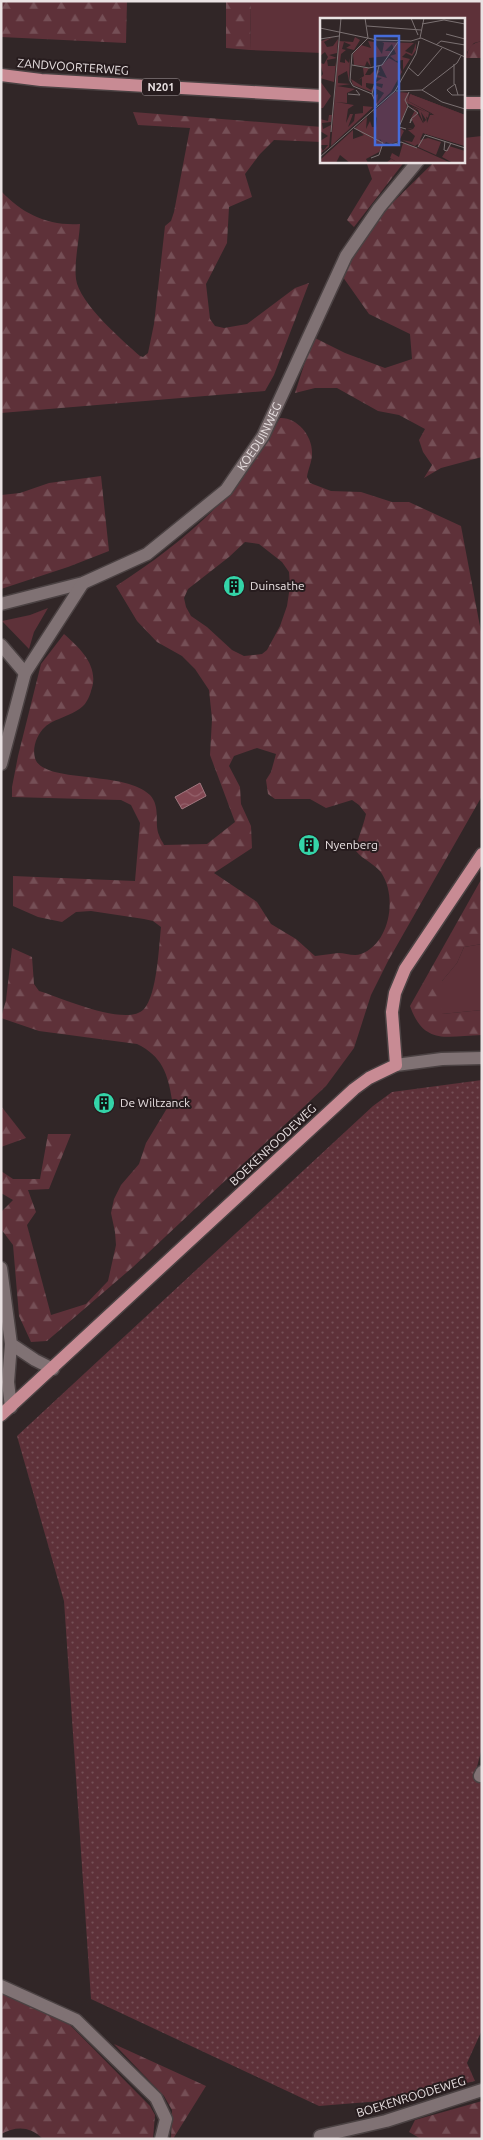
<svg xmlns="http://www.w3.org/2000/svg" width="483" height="2140" font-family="Ubuntu,sans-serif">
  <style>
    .green { fill: #5e3139 }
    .forest { fill: url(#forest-firs); fill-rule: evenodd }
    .park { fill: url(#park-dots) }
    .water { fill: url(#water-waves); stroke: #a1767e }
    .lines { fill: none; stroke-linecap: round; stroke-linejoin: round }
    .minor-casing { stroke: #4b4243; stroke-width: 15 }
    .major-casing { stroke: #4b4243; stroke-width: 15 }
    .minor { stroke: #807274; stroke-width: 12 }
    .major { stroke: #c88b94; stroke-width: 12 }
    .labels { text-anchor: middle; stroke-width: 4; stroke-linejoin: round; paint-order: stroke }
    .shield { fill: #271c1e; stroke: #b0a7a8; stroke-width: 1 }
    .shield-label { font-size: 11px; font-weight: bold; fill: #eae2e3 }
    .street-label { font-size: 12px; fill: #eae2e3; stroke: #271c1e }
    .poi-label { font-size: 12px; fill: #eae2e3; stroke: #271c1e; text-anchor: start }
    .inset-road { fill: none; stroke: #7b7172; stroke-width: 1 }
    .view { fill: #466cda; fill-opacity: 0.15; stroke: #466cda; stroke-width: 2.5 }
    .inset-edge { fill: none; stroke: #eae2e3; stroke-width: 2.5 }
  </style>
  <defs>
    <pattern id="forest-firs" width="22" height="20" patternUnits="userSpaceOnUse" patternTransform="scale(1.25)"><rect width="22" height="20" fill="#5e3139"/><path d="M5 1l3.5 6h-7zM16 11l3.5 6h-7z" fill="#754f56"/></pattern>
    <pattern id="park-dots" width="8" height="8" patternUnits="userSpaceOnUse" patternTransform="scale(1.25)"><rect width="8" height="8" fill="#5e3139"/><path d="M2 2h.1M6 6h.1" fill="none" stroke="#754f56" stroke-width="1.8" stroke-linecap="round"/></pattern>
    <pattern id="water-waves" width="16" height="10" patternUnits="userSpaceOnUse" patternTransform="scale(1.25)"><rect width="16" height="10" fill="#824752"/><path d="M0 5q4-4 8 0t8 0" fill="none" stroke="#94616b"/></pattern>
  </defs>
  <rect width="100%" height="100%" fill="#312627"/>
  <!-- green -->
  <g class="green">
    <polygon points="251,1 482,1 482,41 474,43 467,52 467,58 464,58 464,19 322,19 322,53 250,50"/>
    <polygon points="48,608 34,632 29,649 2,621 30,615"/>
    <polygon points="482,944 482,1010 442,1014 442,981 457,963 464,947"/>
  </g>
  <!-- forest -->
  <g class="forest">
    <polygon points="1,1 127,1 126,43 1,37"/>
    <polygon points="226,1 251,1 250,50 226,48"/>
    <path d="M482,41V58H467C467,48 472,43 482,41Z"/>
    <path d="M133,112L322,127V142L274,140L260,154L245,174L252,197L229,207L227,243L206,284L210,319L215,326L224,328L247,324L295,288L309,283L274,375L265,391L1,413V191C23,214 47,226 80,224C79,242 74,262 76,279C79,303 123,341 140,356L143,357L148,353L154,324L165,226L171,221L174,212L190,128L138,125Z"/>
    <polygon points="482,136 482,457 441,468 424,478 432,465 423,452 419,440 425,429 399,415 378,411 337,388 315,388 295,393 313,337 345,353 385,368 412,359 410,334 369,314 340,273 381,214 435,161 464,161 464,138"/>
    <polygon points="366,161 405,161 354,227 347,220 372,179"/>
    <path d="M280,418C297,417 313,436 312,454C312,462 308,469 307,477L310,483L331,491L361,492L392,502H409L461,526L482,637V796L388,961L371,995L354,1048L326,1086L133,1267L47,1341L31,1342L19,1316L13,1245L1,1229V1212L13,1200L1,1193V1171L13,1179H40L48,1134H71L49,1189L28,1190L36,1212L27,1225L51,1315L86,1304L108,1281L116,1245L115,1232L111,1213L114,1199L121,1185L139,1164L146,1143L172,1100C168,1074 162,1056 137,1044L39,1031L1,1018L6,1000L12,948L32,957L34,984L39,991C60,997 127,1028 144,1009C157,995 159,946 161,927L153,921L144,919L91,911L76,912L62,922L38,917L13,906V876L135,881L140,823L131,805L121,800L12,797V787L18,756L41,664L64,634C81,649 100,667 91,691C90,695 87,702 84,705C75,715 53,719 45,727C37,734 32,748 35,758C42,784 125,770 150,795C161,807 154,823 159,835C160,839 163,842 164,845L207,844L235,822L210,755L212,719L209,690L195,669L182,656L157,642L137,621L116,586C161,557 204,524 238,483C254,463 267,440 280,418ZM245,542L259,544L282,562L289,572L290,586L287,606L280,626L267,650L262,654L244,656L232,650L207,627L191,616L186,607L184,598L188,589L229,557ZM257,748L276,754L271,772L266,780L268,794L275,799H310L326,808L352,800L359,805L366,814C363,828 357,838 356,851C363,860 377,865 382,874C397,898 390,943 361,954C354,957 346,953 338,953C331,954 323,955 315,956L296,939L271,924L257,902L214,873L252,848L251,826L241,804L240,787L229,766L234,756Z"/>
    <polygon points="101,476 109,551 68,567 1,589 1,495 20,493 49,483"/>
    <path d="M482,878V944L464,947L457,963L442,981V1014L482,1010V1035C447,1036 424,1046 410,1006Z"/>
    <polygon points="1,1106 26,1138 1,1147"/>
    <path d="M1,1993L70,2025L150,2106L155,2115L153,2139H43C30,2126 16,2126 1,2134Z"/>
    <polygon points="114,2044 206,2086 173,2139 171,2139 172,2110 164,2096"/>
    <polygon points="482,2101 482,2139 421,2139 409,2132 415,2120"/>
  </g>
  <!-- park -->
  <polygon class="park" points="482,1080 482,1748 474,1778 482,1781 482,2030 467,2063 475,2081 393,2100 319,2106 91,1999 64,1601 17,1436 373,1106 392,1092"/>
  <!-- water -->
  <polygon class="water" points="200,783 206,796 182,809 175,797"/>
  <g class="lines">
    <!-- minor casing -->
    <g class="minor-casing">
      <g id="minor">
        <path id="s1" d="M1,604L83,583L147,554L226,490L263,436L346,256L379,208L418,161"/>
        <polyline points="1,645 25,673"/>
        <polyline points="1,764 25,673 83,583"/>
        <polyline points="396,1065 442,1059 482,1058"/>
        <polyline points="1,1268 11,1344 35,1360 53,1369"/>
        <polyline points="11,1407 8,1382 11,1344"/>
        <polyline points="480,1776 482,1772"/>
        <polyline points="1,1986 76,2020 156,2098 166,2119 161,2139"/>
        <polyline points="320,2136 386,2121 482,2090"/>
      </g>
    </g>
    <!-- major casing -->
    <g class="major-casing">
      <g id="major">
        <polyline points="1,75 41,80 322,96"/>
        <polyline points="464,103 482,103"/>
        <polyline points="1,1415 354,1089 369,1078 396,1065 392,1012 395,993 405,969 482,854"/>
      </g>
    </g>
    <!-- minor -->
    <use href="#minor" class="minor"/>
    <!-- major -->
    <use href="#major" class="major"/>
  </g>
  <!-- icons -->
  <defs>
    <g id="building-disc" transform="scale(1.125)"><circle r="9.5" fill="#34d4a8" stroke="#271c1e"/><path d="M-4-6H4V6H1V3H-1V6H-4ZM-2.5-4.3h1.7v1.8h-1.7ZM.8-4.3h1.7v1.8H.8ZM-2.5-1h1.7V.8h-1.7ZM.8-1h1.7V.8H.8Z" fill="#111"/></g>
  </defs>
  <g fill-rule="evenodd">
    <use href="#building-disc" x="234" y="586"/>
    <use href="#building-disc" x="309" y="845"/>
    <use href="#building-disc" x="104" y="1103"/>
  </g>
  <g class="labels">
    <!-- shield labels -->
    <rect class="shield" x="142" y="78.5" width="38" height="17" rx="4"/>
    <g class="shield-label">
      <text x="161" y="91">N201</text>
    </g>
    <!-- street labels -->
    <g class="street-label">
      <text transform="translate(73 67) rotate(4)" y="4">ZANDVOORTERWEG</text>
      <text dy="4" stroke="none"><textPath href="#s1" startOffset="320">KOEDUINWEG</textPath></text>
      <text transform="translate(273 1145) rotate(-43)" y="4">BOEKENROODEWEG</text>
      <text transform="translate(411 2097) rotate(-17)" y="4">BOEKENROODEWEG</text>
    </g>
    <!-- poi labels -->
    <g class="poi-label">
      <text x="250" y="590">Duinsathe</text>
      <text x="325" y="849">Nyenberg</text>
      <text x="120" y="1107">De Wiltzanck</text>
    </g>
  </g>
  <!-- overview -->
  <g transform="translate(320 18)">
    <rect width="145" height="145" fill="#312627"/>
    <path d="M0,63L11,78L3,90H0ZM90,76L145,97V128L103,115L100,122L108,120L121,124L116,137L98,129V126L95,128L82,122L92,124L95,118L88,112H93L87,110L93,111L95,108L91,100L95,92L90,89L95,91L103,105L106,102L101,94L106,96L107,105L110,97H114ZM83,125L98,130L131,145H66L71,141L77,144L70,140L72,135L79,139ZM129,128L145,133V145H133L122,139Z" fill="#5e3139"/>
    <path d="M13,19L4,24L7,29L13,28L18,21L17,35L9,37L17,40L7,42L8,48H15L16,44L14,64L0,60L3,56L0,45L4,46L8,39L5,34L0,38L1,23ZM35,19L40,22L34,32L26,30L31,27L24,24L22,31L26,32L21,36L20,44L25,45V41L29,45L30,40L29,63L27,53L18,58V65L31,66L17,68L35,71L27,75V85L16,84L34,87L28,91L26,105L30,96H33L28,109L34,103L35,96L43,95V88L53,89L11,128L19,23L33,24ZM48,23L54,24L62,36L64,25L62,24L94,25L85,33L92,36L96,25V32L92,38L86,35L82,39L90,41L83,52V42L76,43L70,38L76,36L72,26L65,33H71L68,38L49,40L51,49L47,43L45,48L34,47L33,36L41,27L51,30ZM69,40L78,45L82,54L71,74L57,87H56L53,78L55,74V78L58,76L57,85L64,75L55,70V67L62,70L63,66L55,65L62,60L55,59L57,52L60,53L57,57L67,60L61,48ZM43,50H49L45,57H50L55,52L54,66L46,65V69L51,72L54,67L52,74L33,67L31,61L42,68V60L38,62L44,58ZM75,74L89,75L88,83L115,98L109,95L108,100L101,94L104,106L98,92L91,88L106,94L87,85L83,97L67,90L82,101L79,108L63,103L79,108L71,126L66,124L63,128L61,122L59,121L63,127L59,134L46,141L48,145H30L20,137L16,145H1V141L33,112V121L44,117L35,110L47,99L46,111L50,103L52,109H56L57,100L53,94ZM9,97H12L11,104L2,105L3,111L11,107L9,129L1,135L0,128L3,133L8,127H0V123L8,118L0,113V101L8,103Z" fill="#5e3139"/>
    <path d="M75,74L88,75L85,82L87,89L79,109L84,113L79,123L71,126L59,120L56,92ZM90,76L145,97V128L103,115L115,97L88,83Z" fill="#5e3139"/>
    <path class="inset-road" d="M45,0L48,20L32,36L30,63L33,68L52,76L57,88M91,0L98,17M102,6L124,2L145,6M47,8L101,12M0,10L57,22L91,23L101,20L145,39M126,16L145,21M100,20L104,0M0,21L19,18M116,27L121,23L145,27M32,47L49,50L62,47L78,24M88,49L98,58L122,30M134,66V46M102,72L122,84L145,91M127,72L135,66L138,77M127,72L132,77H145M76,73L102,72L137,45L141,38M28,76L40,77L36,72M52,76L59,48M88,88L98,95L91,101L90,105L92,101M34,110L63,125L59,137L51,140M86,111L79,109L88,88L85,82L89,74M11,114L21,0M125,123L124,132L127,133L131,125M71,127L81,124L97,130M98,129L105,117L145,130M0,139L75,73L96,36L99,23"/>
    <path class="view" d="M55,18H79V127H55Z"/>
    <rect width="145" height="145" class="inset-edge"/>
  </g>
  <!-- border -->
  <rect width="483" height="2140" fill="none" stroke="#eae2e3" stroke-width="5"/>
</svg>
